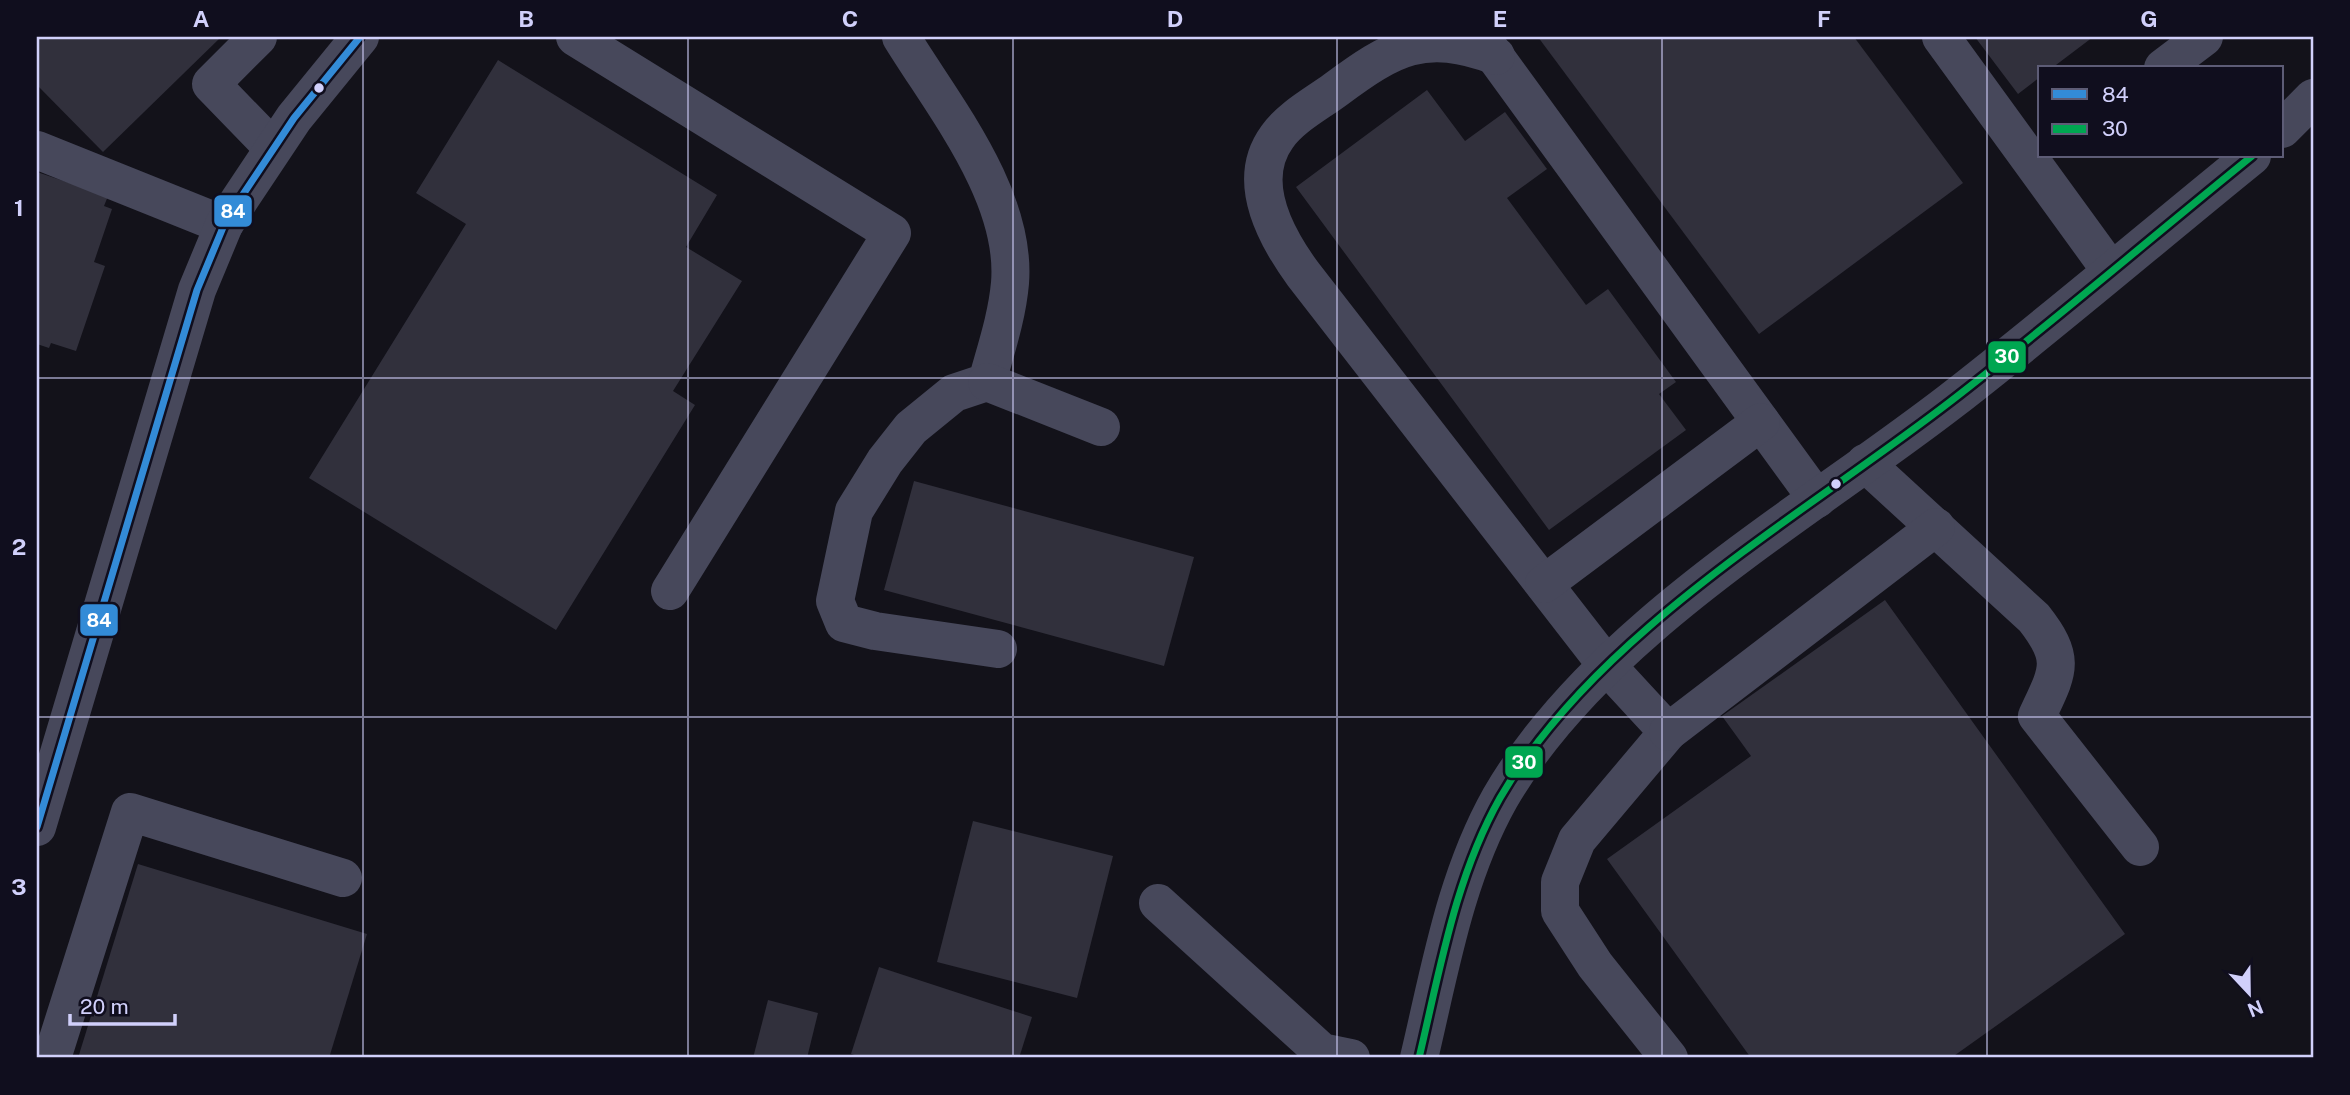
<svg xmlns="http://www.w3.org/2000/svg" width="2350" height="1095" font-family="'Public Sans',sans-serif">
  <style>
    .building { fill: #31303c }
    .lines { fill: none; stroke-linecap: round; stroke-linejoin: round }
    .minor { stroke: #47485b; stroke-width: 38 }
    .bus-1-casing { stroke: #100e1e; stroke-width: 12 }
    .bus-2-casing { stroke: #100e1e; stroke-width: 12 }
    .bus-1 { stroke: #338bd7; stroke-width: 7 }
    .bus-2 { stroke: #00a651; stroke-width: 7 }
    .grid { fill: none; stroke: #d1d0fb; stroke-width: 2; stroke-opacity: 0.55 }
    .bus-dot { fill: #d1d0fb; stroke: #100e1e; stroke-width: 2.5 }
    .line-badge { stroke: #100e1e; stroke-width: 2.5 }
    .badge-label { font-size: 19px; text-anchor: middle; font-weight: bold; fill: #fff }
    .neatline { fill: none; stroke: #d1d0fb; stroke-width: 2.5 }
    .grid-label { font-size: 23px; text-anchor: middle; font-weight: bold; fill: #d1d0fb }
  </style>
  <rect width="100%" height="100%" fill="#13121a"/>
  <!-- building -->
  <g class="building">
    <polygon points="37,37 221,37 103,152 37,85"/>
    <polygon points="1538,37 1854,37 1963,183 1759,334"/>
    <polygon points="1975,37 2093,37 2052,68 2040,68 2040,77 2018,94"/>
    <polygon points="498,60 717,195 686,247 742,281 673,391 695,405 556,630 309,478 466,224 416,193"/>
    <polygon points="1427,90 1465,141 1505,112 1547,169 1507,198 1586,305 1608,289 1676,382 1659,394 1686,430 1549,530 1296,187"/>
    <polygon points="37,172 108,196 104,206 112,209 94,262 105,266 76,351 51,343 49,348 37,344"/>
    <polygon points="914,481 1194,557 1164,666 884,590"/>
    <polygon points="1885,600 2125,934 1951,1058 1751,1058 1607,859 1751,756 1722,716"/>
    <polygon points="973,821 1113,856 1077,998 937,962"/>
    <polygon points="138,864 367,934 329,1058 78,1058"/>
    <polygon points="879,967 1032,1017 1019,1058 865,1058 851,1054"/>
    <polygon points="768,1000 818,1013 807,1058 753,1058"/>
  </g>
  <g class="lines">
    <!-- minor -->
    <g class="minor">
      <polyline points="258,37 211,84 273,148"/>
      <polyline points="575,37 892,233 670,591"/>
      <path d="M901,37C944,107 1017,196 1010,283C1007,317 996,349 987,382L954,393L911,428L885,461L854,511L835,601L844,623L875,631L998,649"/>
      <polyline points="1481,37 1817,499"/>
      <polyline points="1941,37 2111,271"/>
      <path d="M1496,56C1424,29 1393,47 1335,90C1316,104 1291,117 1277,137C1245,181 1276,237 1303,274L1608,667L1668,732L1577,840L1560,882V911L1595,965L1669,1058"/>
      <polyline points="2163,68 2204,37"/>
      <polyline points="2282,129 2313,98"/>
      <polyline points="37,150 224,225"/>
      <polyline points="987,382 1101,427"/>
      <path d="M1865,463L2034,618C2067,660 2058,671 2037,716L2140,847"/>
      <polyline points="1544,584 1761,422"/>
      <polyline points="1668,732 1936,527"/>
      <polyline points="37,827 197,290 224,225 240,199 294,118 360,37"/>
      <polyline points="1158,903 1322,1052 1351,1058"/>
      <polyline points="52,1058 130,812 343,878"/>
      <path d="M1419,1058C1440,970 1455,878 1500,798C1596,632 1802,516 1951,401C2053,322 2152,237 2252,156"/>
    </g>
    <!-- bus-1 casing -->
    <g class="bus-1-casing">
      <polyline id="bus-1" points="37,827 197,290 224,225 240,199 294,118 360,37"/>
    </g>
    <!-- bus-2 casing -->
    <g class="bus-2-casing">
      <path id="bus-2" d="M1419,1058C1440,970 1455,878 1500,798C1596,632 1802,516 1951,401C2053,322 2152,237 2252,156"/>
    </g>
    <!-- bus-1 -->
    <use href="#bus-1" class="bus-1"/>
    <!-- bus-2 -->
    <use href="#bus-2" class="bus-2"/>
  </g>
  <!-- grid -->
  <path class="grid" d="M363,37V1058M688,37V1058M1013,37V1058M1337,37V1058M1662,37V1058M1987,37V1058M37,378H2313M37,717H2313"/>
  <!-- markers -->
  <g class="bus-dot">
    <circle cx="319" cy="88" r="6"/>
    <circle cx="1836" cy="484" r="6"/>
  </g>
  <g class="line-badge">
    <rect x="213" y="194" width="40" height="34" rx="7" fill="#338bd7"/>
    <rect x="1987" y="340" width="40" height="34" rx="7" fill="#00a651"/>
    <rect x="79" y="603" width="40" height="34" rx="7" fill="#338bd7"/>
    <rect x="1504" y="745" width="40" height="34" rx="7" fill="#00a651"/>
  </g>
  <g class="badge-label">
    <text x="233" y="218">84</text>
    <text x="2007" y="363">30</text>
    <text x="99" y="627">84</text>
    <text x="1524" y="769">30</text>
  </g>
  <!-- border -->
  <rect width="2350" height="1095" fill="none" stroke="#100e1e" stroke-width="77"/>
  <!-- legend -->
  <rect x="2038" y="66" width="245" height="91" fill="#100e1e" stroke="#5d5c76" stroke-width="2"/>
  <rect x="2052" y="89" width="35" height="10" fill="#338bd7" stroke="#5d5c76" stroke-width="2"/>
  <text x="2102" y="102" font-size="21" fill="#d1d0fb">84</text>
  <rect x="2052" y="124" width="35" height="10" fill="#00a651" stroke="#5d5c76" stroke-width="2"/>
  <text x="2102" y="136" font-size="21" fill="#d1d0fb">30</text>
  <!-- north arrow -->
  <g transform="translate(2249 993) rotate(158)" stroke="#100e1e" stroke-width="5" paint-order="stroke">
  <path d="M0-5L12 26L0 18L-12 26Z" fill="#d1d0fb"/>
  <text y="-10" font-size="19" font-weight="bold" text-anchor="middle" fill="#d1d0fb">N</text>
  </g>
  <!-- scale -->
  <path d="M70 1014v10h105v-10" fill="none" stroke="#d1d0fb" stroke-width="3.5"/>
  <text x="80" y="1014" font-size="21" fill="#d1d0fb" stroke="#100e1e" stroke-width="5" paint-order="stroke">20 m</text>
  <rect x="38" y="38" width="2274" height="1018" class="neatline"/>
  <g class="grid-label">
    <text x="201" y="27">A</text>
    <text x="526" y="27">B</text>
    <text x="850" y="27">C</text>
    <text x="1175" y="27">D</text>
    <text x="1500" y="27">E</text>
    <text x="1824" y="27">F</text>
    <text x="2149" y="27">G</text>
    <text x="19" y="216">1</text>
    <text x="19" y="555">2</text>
    <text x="19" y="895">3</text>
  </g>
</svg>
